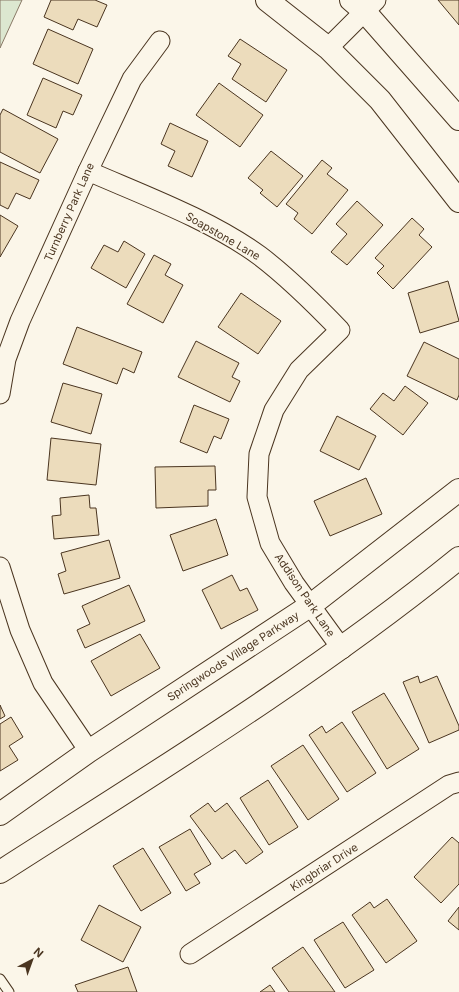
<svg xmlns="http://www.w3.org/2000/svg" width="459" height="992" font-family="Inter,sans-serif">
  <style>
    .green { fill: #dce7d0; stroke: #887966 }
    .building { fill: #ecdcbc; stroke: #4a3520 }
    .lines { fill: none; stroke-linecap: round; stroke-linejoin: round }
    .service-casing { stroke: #4a3520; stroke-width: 11 }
    .minor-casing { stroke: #4a3520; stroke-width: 21 }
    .tertiary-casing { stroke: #4a3520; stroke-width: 24 }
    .service { stroke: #fbf6e9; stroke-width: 9 }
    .minor { stroke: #fbf6e9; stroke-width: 19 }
    .tertiary { stroke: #fbf6e9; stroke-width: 22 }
    .labels { text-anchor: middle; stroke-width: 3; stroke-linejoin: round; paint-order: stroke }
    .street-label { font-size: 11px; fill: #4a3520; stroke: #fbf6e9 }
  </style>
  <rect width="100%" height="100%" fill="#fbf6e9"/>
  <!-- green -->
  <polygon class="green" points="0,0 22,0 0,48"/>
  <!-- building -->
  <g class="building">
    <polygon points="51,0 95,0 107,5 97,27 78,19 73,30 44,17"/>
    <polygon points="438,0 459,0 459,25"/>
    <polygon points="48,29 93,49 78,84 33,64"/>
    <polygon points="240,39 287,70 266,102 232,79 241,64 228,56"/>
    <polygon points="43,78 82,95 73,115 63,111 56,128 27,115"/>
    <polygon points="219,83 263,115 240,147 196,115"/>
    <polygon points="3,109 58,139 40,173 0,152 0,115"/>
    <polygon points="170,123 208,141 192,177 168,166 175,151 161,144"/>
    <polygon points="271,151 303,176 277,207 260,193 263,190 248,178"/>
    <polygon points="322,160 332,168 327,174 348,190 312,234 294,219 298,213 286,204"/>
    <polygon points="0,162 39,180 30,199 16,193 8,209 0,205"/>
    <polygon points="357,201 383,225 347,265 331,252 347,234 336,224"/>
    <polygon points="0,215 18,226 0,257"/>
    <polygon points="412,218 424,229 419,235 432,247 393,289 377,273 384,266 375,258"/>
    <polygon points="124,241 145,254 126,288 91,268 104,245 118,252"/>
    <polygon points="154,255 171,264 165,275 183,285 163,323 127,304"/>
    <polygon points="448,281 459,321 420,333 408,293"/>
    <polygon points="241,293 281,321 258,354 218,327"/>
    <polygon points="77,327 142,352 134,373 123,368 117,384 63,364"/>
    <polygon points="196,341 239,363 232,377 240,381 230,402 178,377"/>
    <polygon points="424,342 459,359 459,395 457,400 407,376"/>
    <polygon points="63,383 102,394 91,434 51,422"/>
    <polygon points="405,386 428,403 403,435 370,409 383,393 394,401"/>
    <polygon points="194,405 229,419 221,439 214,436 207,453 180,442"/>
    <polygon points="337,416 376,436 359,470 320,451"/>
    <polygon points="51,438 101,444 96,485 47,480"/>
    <polygon points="215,466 216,490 208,490 208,506 156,508 155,467"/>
    <polygon points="366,478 382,514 330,536 314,501"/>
    <polygon points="89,495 90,508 96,508 99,535 54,539 52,516 61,515 60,498"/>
    <polygon points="216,519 228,555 183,571 170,535"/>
    <polygon points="109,540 120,578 64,594 58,574 66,571 61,553"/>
    <polygon points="232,575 240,591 247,588 258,610 221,629 202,590"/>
    <polygon points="129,585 145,621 85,648 77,630 90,624 82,606"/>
    <polygon points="140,634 160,668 111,696 91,661"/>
    <polygon points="418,676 420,683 437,676 459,726 459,730 429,743 403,682"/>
    <polygon points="384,693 419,749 387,769 352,712"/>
    <polygon points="0,705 5,716 0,719"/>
    <polygon points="11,717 23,737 9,746 18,760 0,771 0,724"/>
    <polygon points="342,722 376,773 347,792 309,735 322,726 326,733"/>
    <polygon points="303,745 339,799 308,820 271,766"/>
    <polygon points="268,780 298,827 269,845 240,798"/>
    <polygon points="208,803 215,812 227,803 263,852 246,864 235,850 222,859 190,816"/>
    <polygon points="190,829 211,864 194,874 200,883 186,891 159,847"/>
    <polygon points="452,837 459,843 459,884 441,903 414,877"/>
    <polygon points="143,848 171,893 141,911 113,866"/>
    <polygon points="387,899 417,941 386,963 352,915 370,902 374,908"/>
    <polygon points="99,905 141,927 123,962 81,940"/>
    <polygon points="459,907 459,930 448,921"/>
    <polygon points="343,922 374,970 345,988 314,940"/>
    <polygon points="303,947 335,992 289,992 272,968"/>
    <polygon points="128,967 137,992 78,992 75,985"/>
    <polygon points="270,985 275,992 260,992"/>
  </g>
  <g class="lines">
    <!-- service casing -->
    <g class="service-casing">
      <polyline id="service" points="0,979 9,992"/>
    </g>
    <!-- minor casing -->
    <g class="minor-casing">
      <g id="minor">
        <polyline points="328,48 376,0"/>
        <path d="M88,171C143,195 211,220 260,256C289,278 315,304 340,330L299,370L274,410L259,454L257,497L270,543L294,583L342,649"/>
        <polyline points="0,394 6,359 20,321 88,171 132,79 160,41"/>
        <polyline points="0,567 20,630 43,683 89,751"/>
        <polyline points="190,954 449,785 459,782"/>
      </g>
    </g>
    <!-- tertiary casing -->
    <g class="tertiary-casing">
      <g id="tertiary">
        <polyline points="267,0 328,48 380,100 459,201"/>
        <polyline points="351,0 365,12 459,119"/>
        <polyline points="0,814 89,751 311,605 459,490"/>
        <path d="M0,872C156,772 315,675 459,558"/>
      </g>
    </g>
    <!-- service -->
    <use href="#service" class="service"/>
    <!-- minor -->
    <use href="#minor" class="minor"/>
    <!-- tertiary -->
    <use href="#tertiary" class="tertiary"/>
  </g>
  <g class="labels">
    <!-- street labels -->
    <g class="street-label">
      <text transform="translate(69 212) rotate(-66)" y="4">Turnberry Park Lane</text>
      <text transform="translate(223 236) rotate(30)" y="4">Soapstone Lane</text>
      <text transform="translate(305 595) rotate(56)" y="4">Addison Park Lane</text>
      <text transform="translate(233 656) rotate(-33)" y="4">Springwoods Village Parkway</text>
      <text transform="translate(324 867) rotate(-33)" y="4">Kingbriar Drive</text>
    </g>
  </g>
  <!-- north arrow -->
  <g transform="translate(32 960) rotate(41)" stroke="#fbf6e9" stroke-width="3" paint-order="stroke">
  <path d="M0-3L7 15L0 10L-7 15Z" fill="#4a3520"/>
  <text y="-6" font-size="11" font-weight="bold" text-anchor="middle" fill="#4a3520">N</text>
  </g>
</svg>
